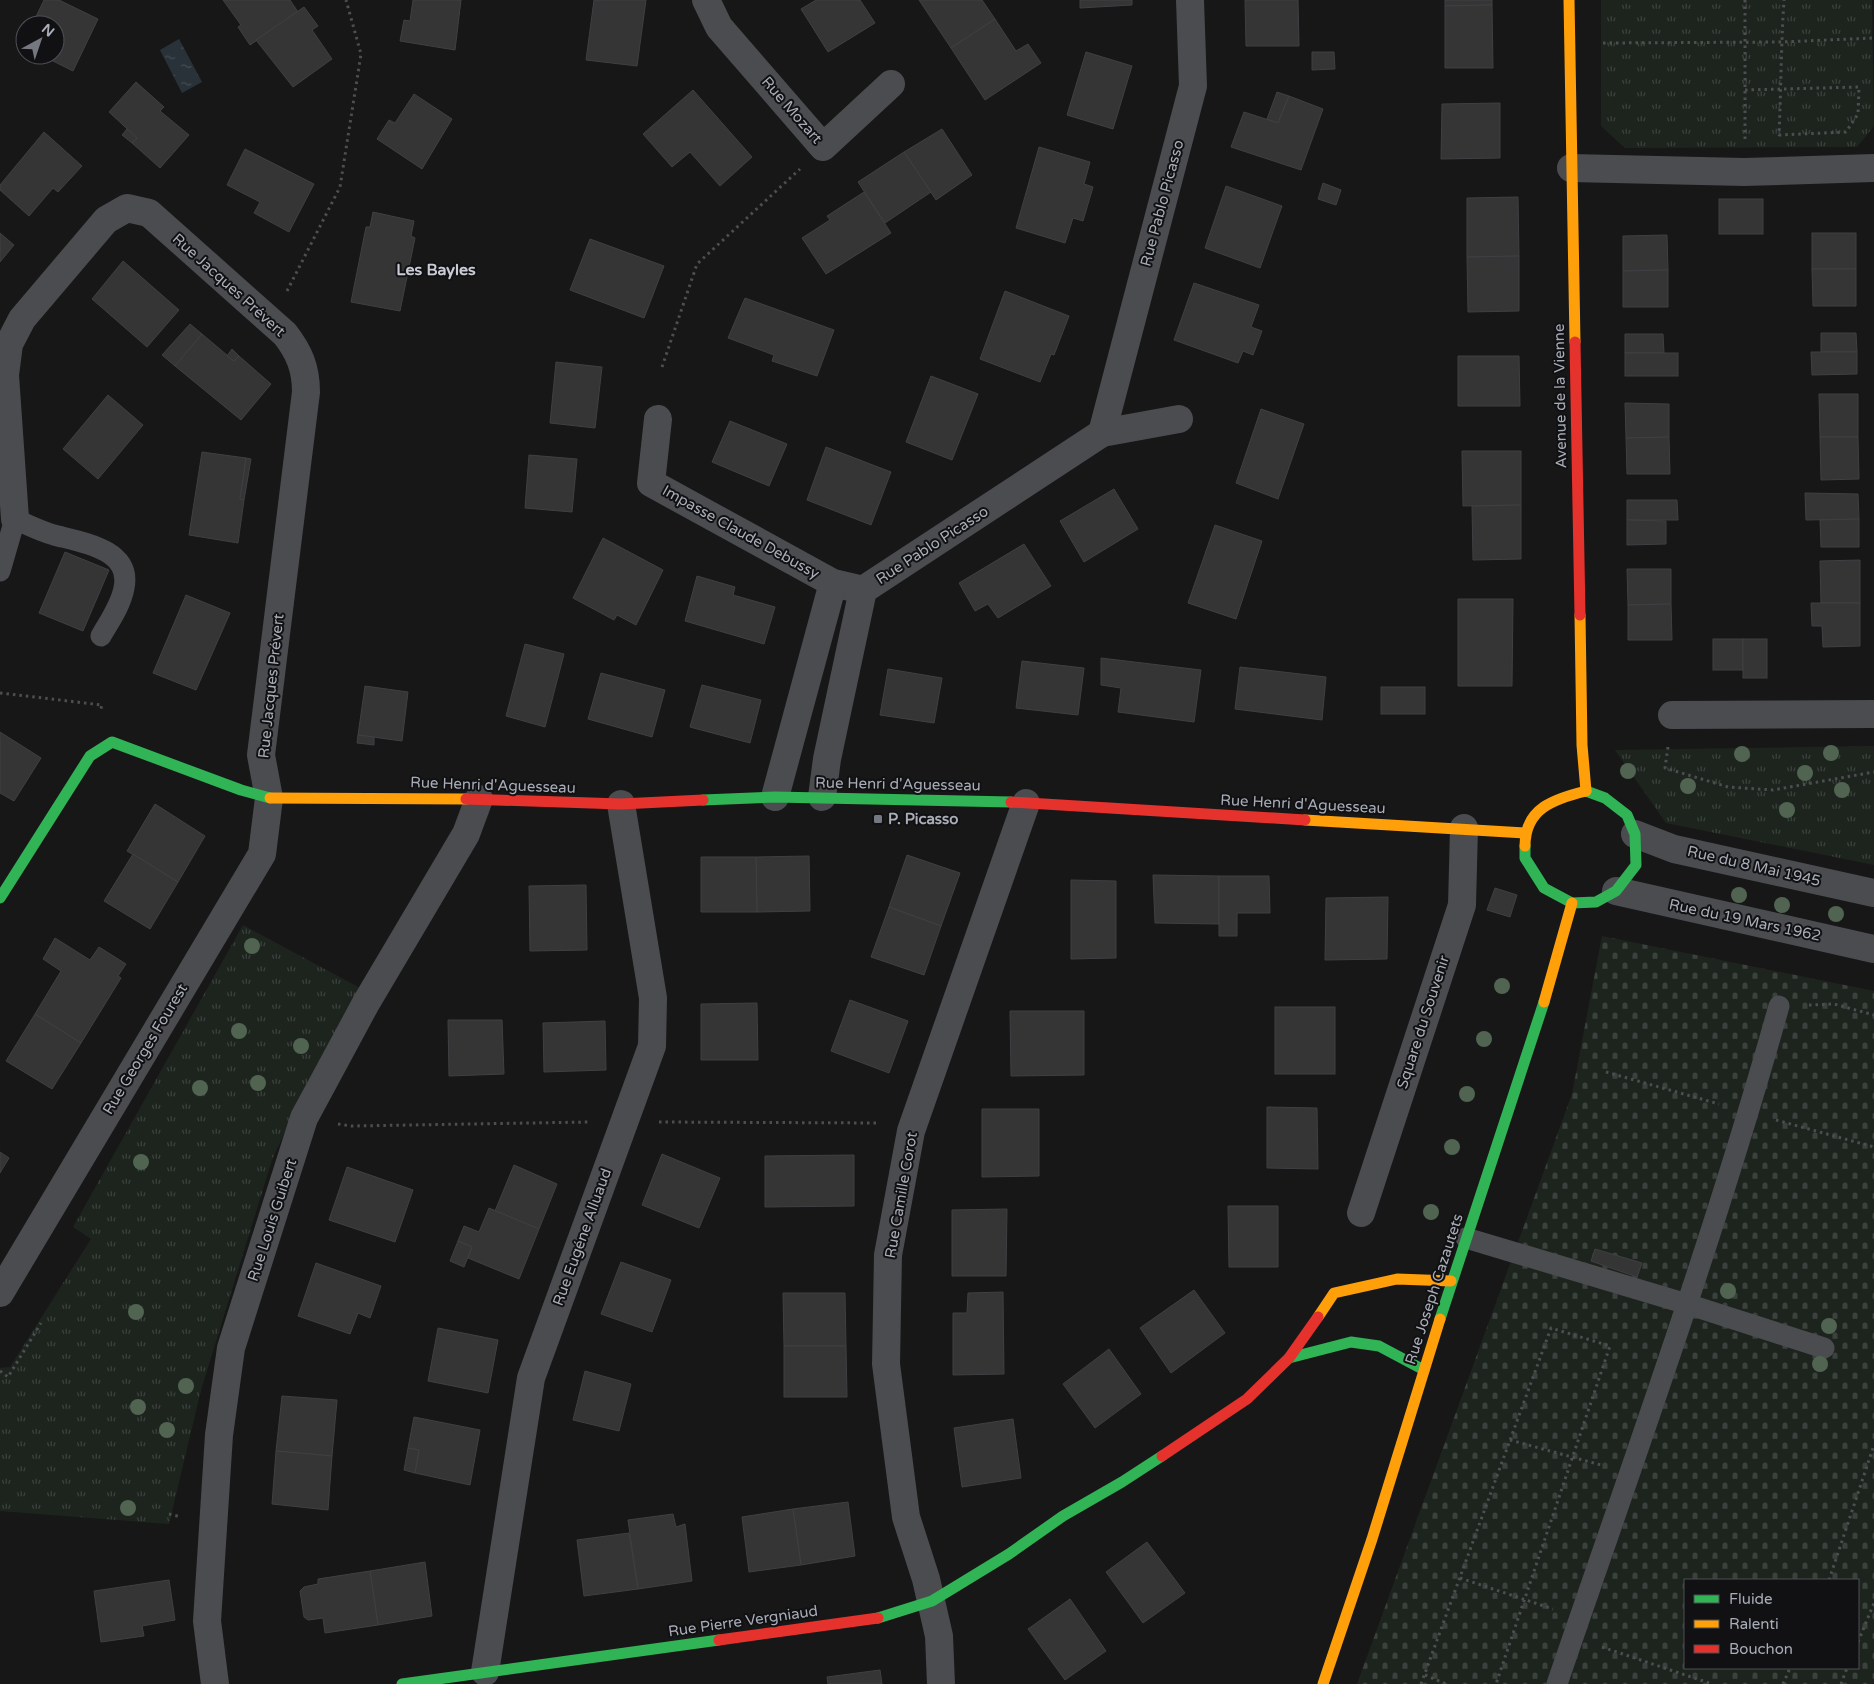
<svg xmlns="http://www.w3.org/2000/svg" width="1874" height="1684" font-family="'Varela Round',sans-serif">
  <style>
    .grass { fill: url(#grass-tufts) }
    .cemetery { fill: url(#cemetery-stones); fill-rule: evenodd }
    .water { fill: url(#water-ripples) }
    .building { fill: #353536; stroke: #3f4043 }
    .lines { fill: none; stroke-linecap: round; stroke-linejoin: round }
    .path { stroke: #4d4e52; stroke-width: 3; stroke-dasharray: 2.5 4; stroke-linecap: butt }
    .lane { stroke: #4b4c50; stroke-width: 21 }
    .street { stroke: #4b4c50; stroke-width: 28 }
    .fast { stroke: #30b455; stroke-width: 11 }
    .slow { stroke: #ff9f0a; stroke-width: 11 }
    .jam { stroke: #e5322d; stroke-width: 11 }
    .tree { fill: #506451 }
    .poi-dot { fill: #757880; stroke: #111113; stroke-width: 2 }
    .labels { text-anchor: middle; stroke-width: 4; stroke-linejoin: round; paint-order: stroke }
    .street-label { font-size: 15px; fill: #a8adb8; stroke: #111113 }
    .poi-label { font-size: 15px; font-weight: bold; fill: #a8adb8; stroke: #111113; text-anchor: start }
    .neighbourhood-label { font-size: 16px; font-weight: bold; fill: #c9ccd4; stroke: #111113 }
  </style>
  <defs>
    <pattern id="grass-tufts" width="24" height="20" patternUnits="userSpaceOnUse" patternTransform="scale(1.25)"><rect width="24" height="20" fill="#1d241e"/><path d="M3 7l-1-3M5 7V3M7 7l1-3M15 17l-1-3M17 17v-4M19 17l1-3" fill="none" stroke="#3b413d"/></pattern>
    <pattern id="cemetery-stones" width="16" height="16" patternUnits="userSpaceOnUse" patternTransform="scale(1.25)"><rect width="16" height="16" fill="#1d241e"/><path d="M2 7V4a2 2 0 0 1 4 0v3zM10 15v-3a2 2 0 0 1 4 0v3z" fill="#3b413d"/></pattern>
    <pattern id="water-ripples" width="26" height="14" patternUnits="userSpaceOnUse" patternTransform="scale(1.25)"><rect width="26" height="14" fill="#2a3239"/><path d="M2 4q2-2 4 0t4 0M15 11q2-2 4 0t4 0" fill="none" stroke="#464d54"/></pattern>
  </defs>
  <rect width="100%" height="100%" fill="#171717"/>
  <!-- grass -->
  <g class="grass">
    <polygon points="1601,0 1872,0 1874,126 1857,147 1625,148 1601,126"/>
    <polygon points="1874,746 1874,865 1666,823 1615,750"/>
    <polygon points="243,925 360,988 307,1083 272,1160 201,1390 169,1524 0,1511 0,1368 10,1367 91,1239 73,1227"/>
  </g>
  <!-- cemetery -->
  <path class="cemetery" d="M1602,936L1874,991V1684H1357L1572,1094ZM1685,1580H1858V1668H1685Z"/>
  <!-- water -->
  <polygon class="water" points="179,39 202,82 182,93 160,50"/>
  <!-- building -->
  <g class="building">
    <polygon points="44,0 59,0 98,19 73,71 41,55 55,55 55,25 32,25"/>
    <polygon points="223,0 290,0 298,12 250,45 238,27 241,25"/>
    <polygon points="413,0 461,0 455,50 400,41 404,20 410,21"/>
    <polygon points="594,0 646,0 637,66 586,60"/>
    <polygon points="816,0 860,0 875,23 828,52 801,9"/>
    <polygon points="919,0 982,0 995,19 951,48"/>
    <polygon points="1080,0 1132,0 1132,5 1080,8"/>
    <polygon points="1245,0 1298,0 1299,46 1246,46"/>
    <polygon points="1445,0 1492,0 1492,5 1445,6"/>
    <polygon points="1492,5 1493,68 1445,68 1445,6"/>
    <polygon points="304,7 318,26 312,30 332,59 293,87 256,40"/>
    <polygon points="995,19 1016,51 1028,44 1041,63 985,100 951,48"/>
    <polygon points="1086,52 1132,66 1113,129 1067,115"/>
    <polygon points="1312,52 1334,52 1335,69 1312,70"/>
    <polygon points="136,82 164,107 160,111 189,135 160,168 132,143 137,138 109,112"/>
    <polygon points="693,90 752,157 720,186 690,152 672,167 643,134"/>
    <polygon points="1277,92 1289,96 1278,123 1267,119"/>
    <polygon points="414,94 452,119 422,169 377,139 389,120 395,123"/>
    <polygon points="1289,96 1323,109 1301,170 1231,147 1244,112 1278,123"/>
    <polygon points="1500,103 1500,158 1441,159 1442,104"/>
    <polygon points="127,129 137,138 132,143 122,135"/>
    <polygon points="942,129 972,175 936,200 904,152"/>
    <polygon points="44,132 82,166 58,192 53,188 29,216 0,190 0,185"/>
    <polygon points="1039,147 1090,162 1084,184 1093,187 1083,221 1073,218 1065,243 1016,228"/>
    <polygon points="245,149 314,184 289,232 254,213 260,202 227,185"/>
    <polygon points="904,152 931,192 885,223 858,182"/>
    <polygon points="1323,183 1341,190 1336,205 1318,199"/>
    <polygon points="1226,186 1282,206 1260,268 1205,248"/>
    <polygon points="864,192 891,233 826,274 802,238 830,220 827,216"/>
    <polygon points="1518,197 1519,256 1467,257 1467,198"/>
    <rect x="1719" y="199" width="44" height="35"/>
    <polygon points="373,212 414,221 411,236 415,238 400,311 351,302 366,227 370,227"/>
    <polygon points="0,233 14,245 0,262"/>
    <rect x="1812" y="233" width="44" height="36"/>
    <polygon points="1667,235 1668,270 1623,271 1623,236"/>
    <polygon points="590,239 664,266 644,318 570,290"/>
    <polygon points="1519,256 1519,311 1468,312 1467,257"/>
    <polygon points="123,261 179,310 147,347 92,299"/>
    <polygon points="1812,269 1856,269 1856,306 1813,306"/>
    <polygon points="1668,270 1668,307 1623,307 1623,271"/>
    <polygon points="1194,283 1259,305 1251,327 1262,331 1253,355 1243,351 1238,363 1174,340"/>
    <polygon points="1005,291 1069,316 1054,355 1051,354 1040,382 980,359"/>
    <polygon points="745,298 834,330 817,376 772,361 774,355 728,338"/>
    <polygon points="190,324 202,334 175,366 162,355"/>
    <polygon points="1821,333 1856,333 1857,352 1821,352"/>
    <polygon points="202,334 234,361 239,356 271,384 241,420 175,366"/>
    <polygon points="1625,334 1663,334 1664,353 1625,353"/>
    <polygon points="232,349 239,356 234,361 227,356"/>
    <polygon points="1811,352 1857,352 1857,374 1812,375"/>
    <rect x="1625" y="353" width="53" height="23"/>
    <polygon points="1458,356 1519,356 1520,406 1458,406"/>
    <polygon points="556,362 602,367 595,428 550,423"/>
    <polygon points="931,376 978,394 952,460 906,442"/>
    <polygon points="1819,394 1858,394 1858,437 1820,437"/>
    <polygon points="108,395 143,425 98,479 63,449"/>
    <polygon points="1625,403 1669,404 1669,437 1626,438"/>
    <polygon points="1261,409 1304,424 1278,499 1236,483"/>
    <polygon points="730,421 787,444 769,486 712,462"/>
    <polygon points="1669,437 1670,474 1627,474 1626,438"/>
    <polygon points="1820,437 1858,437 1859,479 1821,480"/>
    <polygon points="826,447 891,472 871,525 807,500"/>
    <polygon points="1462,451 1521,451 1521,505 1463,506"/>
    <polygon points="202,452 246,458 240,499 244,500 238,543 189,535"/>
    <polygon points="529,455 577,459 572,512 525,508"/>
    <polygon points="246,458 251,459 244,500 240,499"/>
    <polygon points="1114,489 1138,529 1084,562 1060,521"/>
    <polygon points="1805,493 1858,494 1859,519 1806,520"/>
    <polygon points="1627,500 1677,500 1678,520 1627,520"/>
    <polygon points="1521,505 1521,559 1473,560 1472,506"/>
    <polygon points="1859,519 1859,547 1821,547 1820,520"/>
    <polygon points="1627,520 1666,521 1666,544 1627,545"/>
    <polygon points="1215,525 1262,541 1236,619 1188,603"/>
    <polygon points="603,538 663,570 636,625 617,615 614,620 573,598"/>
    <polygon points="1024,544 1051,586 998,618 988,604 975,611 959,583"/>
    <polygon points="65,552 109,570 83,631 39,613"/>
    <polygon points="1860,560 1860,603 1821,603 1820,561"/>
    <polygon points="1627,569 1671,569 1671,604 1628,605"/>
    <polygon points="697,576 735,587 733,595 775,607 764,644 685,621"/>
    <polygon points="186,595 230,613 196,690 153,673"/>
    <polygon points="1458,599 1513,599 1512,686 1458,686"/>
    <polygon points="1811,603 1860,603 1860,646 1823,647 1822,626 1812,626"/>
    <polygon points="1671,604 1672,640 1628,640 1628,605"/>
    <rect x="1713" y="639" width="30" height="31"/>
    <rect x="1743" y="639" width="24" height="39"/>
    <polygon points="525,644 564,654 545,727 506,716"/>
    <polygon points="1101,658 1201,670 1194,722 1118,712 1121,688 1101,685"/>
    <polygon points="1022,661 1084,668 1078,715 1016,708"/>
    <polygon points="1240,667 1326,677 1322,720 1235,709"/>
    <polygon points="888,669 942,678 934,723 880,715"/>
    <polygon points="601,673 665,690 652,737 588,719"/>
    <polygon points="702,685 761,700 750,743 690,727"/>
    <polygon points="365,686 408,692 402,741 358,735"/>
    <rect x="1381" y="687" width="44" height="27"/>
    <polygon points="0,732 41,758 14,801 0,793"/>
    <polygon points="358,735 374,737 374,745 357,743"/>
    <polygon points="155,804 205,836 178,882 127,851"/>
    <polygon points="133,854 178,882 150,929 104,901"/>
    <polygon points="907,855 960,873 941,926 889,907"/>
    <polygon points="809,856 810,911 757,912 756,857"/>
    <polygon points="701,857 756,857 757,912 701,912"/>
    <polygon points="1153,875 1219,876 1219,924 1155,923"/>
    <polygon points="1219,876 1269,876 1270,913 1237,913 1237,936 1219,936"/>
    <polygon points="1071,880 1116,881 1116,958 1071,959"/>
    <polygon points="586,885 587,950 530,951 529,886"/>
    <polygon points="1495,888 1517,895 1510,917 1487,910"/>
    <polygon points="1388,897 1387,959 1325,960 1326,898"/>
    <polygon points="889,907 941,926 924,975 871,957"/>
    <polygon points="55,938 90,960 99,947 126,964 118,976 121,978 81,1043 35,1014 61,971 43,959"/>
    <polygon points="850,1000 908,1021 889,1073 831,1051"/>
    <polygon points="757,1003 758,1060 701,1060 701,1004"/>
    <rect x="1275" y="1007" width="60" height="67"/>
    <polygon points="1010,1011 1084,1011 1084,1075 1011,1076"/>
    <polygon points="35,1014 81,1043 52,1089 6,1061"/>
    <polygon points="448,1020 502,1020 504,1074 449,1076"/>
    <polygon points="605,1021 606,1070 544,1072 543,1023"/>
    <polygon points="1267,1107 1317,1108 1318,1169 1267,1168"/>
    <polygon points="982,1109 1039,1109 1039,1176 982,1177"/>
    <polygon points="0,1152 9,1158 0,1173"/>
    <polygon points="662,1154 720,1178 699,1228 642,1205"/>
    <polygon points="854,1155 854,1206 765,1207 765,1156"/>
    <polygon points="514,1165 557,1184 539,1229 495,1211"/>
    <polygon points="347,1167 413,1190 395,1242 329,1220"/>
    <polygon points="1228,1206 1278,1206 1278,1267 1229,1267"/>
    <polygon points="489,1208 539,1229 519,1279 468,1258 472,1247 458,1241 464,1226 479,1232"/>
    <polygon points="1007,1209 1006,1276 952,1276 952,1210"/>
    <polygon points="458,1241 472,1247 464,1267 450,1261"/>
    <polygon points="1595,1249 1642,1263 1637,1277 1591,1261"/>
    <polygon points="621,1262 671,1280 652,1332 601,1314"/>
    <polygon points="316,1263 381,1286 370,1318 358,1313 350,1334 298,1316"/>
    <polygon points="1194,1290 1225,1333 1171,1373 1140,1328"/>
    <polygon points="1003,1292 1004,1374 953,1375 953,1313 967,1313 968,1293"/>
    <polygon points="783,1293 845,1293 846,1346 784,1346"/>
    <polygon points="438,1328 498,1340 488,1393 428,1381"/>
    <polygon points="784,1346 846,1346 847,1397 784,1397"/>
    <polygon points="1109,1349 1141,1394 1095,1428 1063,1384"/>
    <polygon points="585,1371 631,1384 619,1431 573,1420"/>
    <polygon points="282,1396 337,1400 332,1456 276,1451"/>
    <polygon points="414,1417 480,1430 470,1485 415,1473 419,1450 408,1448"/>
    <polygon points="1013,1419 1021,1478 962,1487 954,1428"/>
    <polygon points="408,1448 419,1450 415,1473 404,1470"/>
    <polygon points="276,1451 332,1456 328,1510 272,1504"/>
    <polygon points="848,1502 855,1556 801,1565 793,1509"/>
    <polygon points="793,1509 801,1565 749,1572 742,1517"/>
    <polygon points="673,1514 676,1527 685,1524 692,1581 638,1589 628,1520"/>
    <polygon points="629,1533 638,1589 584,1596 577,1540"/>
    <polygon points="1147,1542 1185,1593 1143,1623 1106,1572"/>
    <polygon points="425,1562 432,1616 378,1625 370,1571"/>
    <polygon points="370,1571 378,1625 325,1633 323,1618 308,1620 304,1617 300,1591 304,1587 318,1584 318,1579"/>
    <polygon points="169,1580 175,1620 142,1626 144,1636 101,1642 94,1591"/>
    <polygon points="1070,1599 1106,1651 1065,1680 1028,1629"/>
    <polygon points="880,1670 882,1684 828,1684 827,1677"/>
  </g>
  <g class="lines">
    <!-- path -->
    <g class="path">
      <polyline points="1603,43 1781,42 1874,38"/>
      <path d="M1745,90L1859,87L1858,114L1846,132L1779,135C1781,90 1781,45 1784,0"/>
      <polyline points="1745,139 1745,0"/>
      <polyline points="287,291 340,187 361,54 346,0"/>
      <polyline points="662,367 697,264 800,169"/>
      <polyline points="0,693 102,705 100,712"/>
      <polyline points="1668,747 1665,768 1728,787 1773,790 1874,772"/>
      <polyline points="1809,1005 1834,1004 1874,1015"/>
      <polyline points="1606,1072 1719,1104"/>
      <polyline points="1776,1120 1874,1147"/>
      <polyline points="659,1122 880,1123"/>
      <polyline points="338,1124 351,1126 589,1122"/>
      <polyline points="0,1371 8,1377 41,1323"/>
      <polyline points="1510,1440 1601,1465"/>
      <polyline points="169,1514 181,1517"/>
      <polyline points="1460,1578 1553,1609"/>
      <polyline points="1829,1580 1874,1445"/>
      <polyline points="1858,1642 1874,1603"/>
      <polyline points="1602,1647 1712,1684"/>
      <polyline points="1425,1675 1446,1684"/>
      <polyline points="1421,1684 1551,1328 1610,1346 1496,1684"/>
      <polyline points="1783,1684 1790,1668"/>
      <polyline points="1841,1684 1847,1668"/>
    </g>
    <!-- lane -->
    <g class="lane">
      <path d="M0,571L15,519C28,525 40,531 54,535C81,542 132,549 124,588C121,605 109,622 101,636"/>
      <polyline points="1466,1238 1687,1304 1824,1348"/>
      <path d="M1557,1684C1634,1459 1715,1235 1779,1006"/>
    </g>
    <!-- street -->
    <g class="street">
      <polyline points="706,0 719,27 823,147 891,84"/>
      <polyline points="1571,168 1744,172 1874,168"/>
      <polyline points="658,419 651,483 833,583 863,590"/>
      <polyline points="1102,433 1179,419"/>
      <polyline points="1672,715 1874,714"/>
      <polyline points="775,797 833,583"/>
      <polyline points="822,797 827,759 863,590 1102,433 1193,86 1190,0"/>
      <polyline points="1635,834 1674,849 1874,893"/>
      <polyline points="1616,891 1874,949"/>
      <polyline points="1361,1213 1462,905 1464,828"/>
      <path d="M0,1293L262,854L269,798L261,755L306,392C306,368 299,352 285,334L149,213L127,208L106,220L22,319L9,344L5,375L15,519"/>
      <polyline points="485,1672 531,1378 652,1046 653,998 621,804"/>
      <polyline points="215,1684 207,1621 219,1435 231,1348 304,1118 366,1003 466,834 479,799"/>
      <polyline points="941,1684 939,1636 926,1579 906,1517 886,1364 888,1255 911,1131 1026,803"/>
    </g>
    <!-- fast -->
    <g class="fast">
      <polyline points="703,800 775,797 1011,802"/>
      <polyline points="1525,846 1525,858 1544,888 1572,903 1596,902 1616,891 1636,865 1635,834 1627,815 1605,798 1586,791"/>
      <polyline points="0,898 90,756 112,742 241,790 270,798"/>
      <polyline points="1440,1319 1544,1002"/>
      <polyline points="1289,1358 1351,1342 1379,1346 1424,1370"/>
      <polyline points="878,1618 932,1601 1009,1554 1063,1516 1122,1482 1162,1456"/>
      <polyline points="402,1684 719,1640"/>
    </g>
    <!-- slow -->
    <g class="slow">
      <polyline points="1569,0 1575,342"/>
      <polyline points="1580,615 1582,745 1586,791"/>
      <polyline points="270,798 466,799"/>
      <polyline points="1305,820 1525,833"/>
      <path d="M1525,846C1525,808 1554,799 1586,791"/>
      <polyline points="1544,1002 1572,903"/>
      <polyline points="1318,1317 1334,1293 1397,1279 1451,1281"/>
      <polyline points="1323,1684 1372,1539 1440,1319"/>
    </g>
    <!-- jam -->
    <g class="jam">
      <polyline points="1575,342 1580,615"/>
      <polyline points="466,799 621,804 703,800"/>
      <polyline points="1011,802 1305,820"/>
      <polyline points="1162,1456 1247,1399 1289,1358 1318,1317"/>
      <polyline points="719,1640 878,1618"/>
    </g>
  </g>
  <!-- trees -->
  <g class="tree">
    <circle cx="1831" cy="753" r="8"/>
    <circle cx="1742" cy="754" r="8"/>
    <circle cx="1628" cy="771" r="8"/>
    <circle cx="1805" cy="773" r="8"/>
    <circle cx="1688" cy="786" r="8"/>
    <circle cx="1842" cy="790" r="8"/>
    <circle cx="1787" cy="810" r="8"/>
    <circle cx="1739" cy="895" r="8"/>
    <circle cx="1782" cy="905" r="8"/>
    <circle cx="1836" cy="914" r="8"/>
    <circle cx="252" cy="946" r="8"/>
    <circle cx="1502" cy="986" r="8"/>
    <circle cx="239" cy="1031" r="8"/>
    <circle cx="1484" cy="1039" r="8"/>
    <circle cx="301" cy="1046" r="8"/>
    <circle cx="258" cy="1083" r="8"/>
    <circle cx="200" cy="1088" r="8"/>
    <circle cx="1467" cy="1094" r="8"/>
    <circle cx="1452" cy="1147" r="8"/>
    <circle cx="141" cy="1162" r="8"/>
    <circle cx="1431" cy="1212" r="8"/>
    <circle cx="1728" cy="1291" r="8"/>
    <circle cx="136" cy="1312" r="8"/>
    <circle cx="1829" cy="1326" r="8"/>
    <circle cx="1820" cy="1364" r="8"/>
    <circle cx="186" cy="1386" r="8"/>
    <circle cx="138" cy="1407" r="8"/>
    <circle cx="167" cy="1430" r="8"/>
    <circle cx="128" cy="1508" r="8"/>
  </g>
  <!-- markers -->
  <rect class="poi-dot" x="873" y="814" width="10" height="10" rx="2.5"/>
  <g class="labels">
    <!-- street labels -->
    <g class="street-label">
      <text transform="translate(792 110) rotate(49)" y="5">Rue Mozart</text>
      <text transform="translate(1162 203) rotate(-75)" y="5">Rue Pablo Picasso</text>
      <text transform="translate(229 285) rotate(42)" y="5">Rue Jacques Prévert</text>
      <text transform="translate(1560 396) rotate(-91)" y="5">Avenue de la Vienne</text>
      <text transform="translate(741 532) rotate(29)" y="5">Impasse Claude Debussy</text>
      <text transform="translate(932 545) rotate(-33)" y="5">Rue Pablo Picasso</text>
      <text transform="translate(271 686) rotate(-84)" y="5">Rue Jacques Prévert</text>
      <text transform="translate(898 784) rotate(1)" y="5">Rue Henri d'Aguesseau</text>
      <text transform="translate(493 785) rotate(2)" y="5">Rue Henri d'Aguesseau</text>
      <text transform="translate(1303 804) rotate(3)" y="5">Rue Henri d'Aguesseau</text>
      <text transform="translate(1754 866) rotate(13)" y="5">Rue du 8 Mai 1945</text>
      <text transform="translate(1745 920) rotate(12)" y="5">Rue du 19 Mars 1962</text>
      <text transform="translate(1423 1022) rotate(-72)" y="5">Square du Souvenir</text>
      <text transform="translate(145 1049) rotate(-59)" y="5">Rue Georges Fourest</text>
      <text transform="translate(901 1195) rotate(-80)" y="5">Rue Camille Corot</text>
      <text transform="translate(272 1220) rotate(-72)" y="5">Rue Louis Guibert</text>
      <text transform="translate(582 1237) rotate(-70)" y="5">Rue Eugéne Alluaud</text>
      <text transform="translate(1434 1289) rotate(-72)" y="5">Rue Joseph Cazautets</text>
      <text transform="translate(743 1621) rotate(-8)" y="5">Rue Pierre Vergniaud</text>
    </g>
    <!-- poi labels -->
    <g class="poi-label">
      <text x="888" y="824">P. Picasso</text>
    </g>
    <!-- neighbourhood labels -->
    <g class="neighbourhood-label">
      <text x="436" y="275">Les Bayles</text>
    </g>
  </g>
  <!-- legend -->
  <rect x="1684" y="1579" width="175" height="90" fill="#111113" stroke="#4d4f55"/>
  <rect x="1694" y="1595" width="25" height="8" fill="#30b455" stroke="#4d4f55"/>
  <text x="1729" y="1604" font-size="15" fill="#a8adb8">Fluide</text>
  <rect x="1694" y="1620" width="25" height="8" fill="#ff9f0a" stroke="#4d4f55"/>
  <text x="1729" y="1629" font-size="15" fill="#a8adb8">Ralenti</text>
  <rect x="1694" y="1645" width="25" height="8" fill="#e5322d" stroke="#4d4f55"/>
  <text x="1729" y="1654" font-size="15" fill="#a8adb8">Bouchon</text>
  <!-- north arrow -->
  <g transform="translate(40 40) rotate(40)"><circle r="24" fill="#111113" stroke="#4d4f55"/>
  <path d="M0-4L9 19L0 12L-9 19Z" fill="#757880"/>
  <text y="-8" font-size="14" font-weight="bold" text-anchor="middle" fill="#a8adb8">N</text>
  </g>
</svg>
